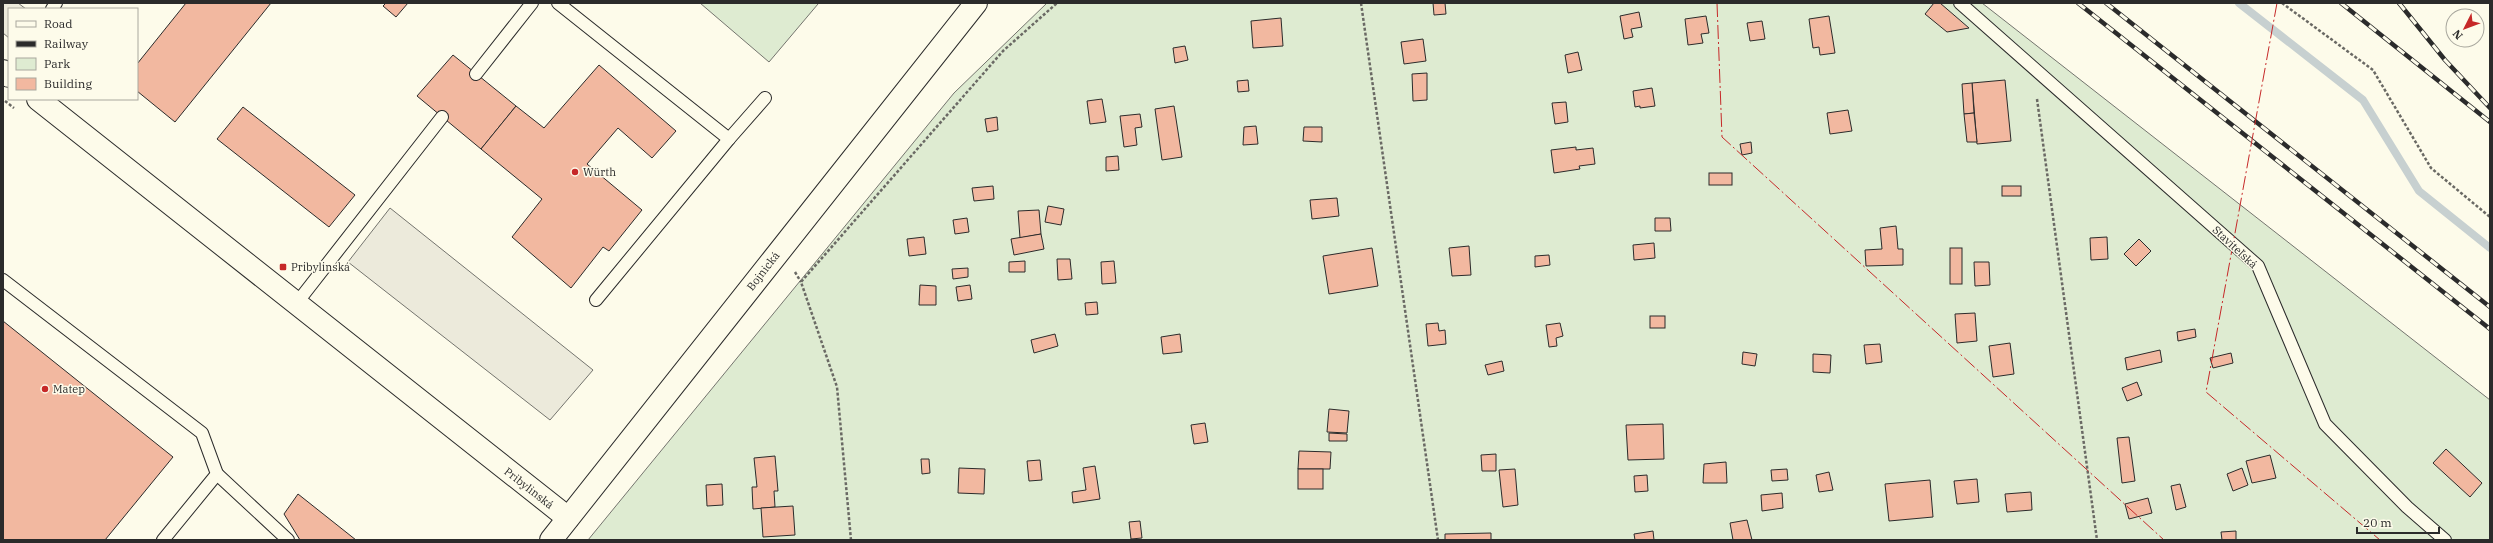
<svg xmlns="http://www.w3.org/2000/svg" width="2493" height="543" font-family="'IBM Plex Serif',serif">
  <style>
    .green { fill: #deebd1; stroke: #74746e }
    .parking { fill: #eceadb; stroke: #74746e }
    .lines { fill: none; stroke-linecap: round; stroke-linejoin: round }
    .stream { stroke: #c7d0d0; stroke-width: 8 }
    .building { fill: #f2b8a0; stroke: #2b2b2b }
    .service-casing { stroke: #2b2b2b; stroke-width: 14 }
    .minor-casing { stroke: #2b2b2b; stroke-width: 24 }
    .path { stroke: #6a6964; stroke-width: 2.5; stroke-dasharray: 3 2; stroke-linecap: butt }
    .service { stroke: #fdfbea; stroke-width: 12 }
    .minor { stroke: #fdfbea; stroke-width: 22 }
    .rail-casing { stroke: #2b2b2b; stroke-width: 4.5 }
    .rail { stroke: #fdfbea; stroke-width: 3; stroke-dasharray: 9; stroke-linecap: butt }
    .power { stroke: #c62828; stroke-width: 1; stroke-dasharray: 14 3 2 3; stroke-linecap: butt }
    .poi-dot { fill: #c62828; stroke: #fdfbea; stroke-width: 1.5 }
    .labels { text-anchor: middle; stroke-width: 3; stroke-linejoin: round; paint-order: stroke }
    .poi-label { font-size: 11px; fill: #2b2b2b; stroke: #fdfbea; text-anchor: start }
    .street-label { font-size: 11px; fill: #2b2b2b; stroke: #fdfbea }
  </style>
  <rect width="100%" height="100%" fill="#fdfbea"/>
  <!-- green -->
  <g class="green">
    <polygon points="700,3 817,3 818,4 769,62"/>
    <polygon points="1047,3 1982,3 2490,400 2490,540 588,540 954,93"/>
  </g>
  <!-- parking -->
  <g class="parking">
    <polygon points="3,3 18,3 26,9 9,9 9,38 3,33"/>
    <polygon points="390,208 593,370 550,420 348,262"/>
  </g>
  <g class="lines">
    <!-- stream -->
    <polyline class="stream" points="2239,3 2363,100 2419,191 2490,248"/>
  </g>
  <!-- building -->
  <g class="building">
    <polygon points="186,3 271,3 175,122 137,91 137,64"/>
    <polygon points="386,3 408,3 396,17 383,6"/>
    <polygon points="1433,3 1445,3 1446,14 1434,15"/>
    <polygon points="1934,3 1940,3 1969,28 1947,32 1925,14"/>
    <polygon points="1639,12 1642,27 1631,29 1633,37 1624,39 1620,16"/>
    <polygon points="1706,16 1709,33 1701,34 1703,43 1688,45 1685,19"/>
    <polygon points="1829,16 1835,53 1820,55 1819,47 1813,48 1809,19"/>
    <polygon points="1281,18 1283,46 1253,48 1251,21"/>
    <polygon points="1762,21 1765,39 1750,41 1747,23"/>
    <polygon points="1423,39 1426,61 1404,64 1401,42"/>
    <polygon points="1185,46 1188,60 1175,63 1173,48"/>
    <polygon points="1578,52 1582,70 1568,73 1565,55"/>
    <polygon points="453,55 516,106 481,149 417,96"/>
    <polygon points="599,65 676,131 652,158 618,128 587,164 642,210 609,251 603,247 571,288 512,237 542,199 481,149 516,106 544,128"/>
    <polygon points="1427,73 1427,100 1413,101 1412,74"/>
    <polygon points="1248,80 1249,91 1238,92 1237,81"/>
    <polygon points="2005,80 2011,141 1977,144 1972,83"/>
    <polygon points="1972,83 1974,113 1964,114 1962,84"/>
    <polygon points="1652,88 1655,106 1640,108 1640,106 1635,107 1633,91"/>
    <polygon points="1102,99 1106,122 1090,124 1087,101"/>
    <polygon points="1566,102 1568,122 1555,124 1552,103"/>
    <polygon points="1174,106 1182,157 1162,160 1155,109"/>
    <polygon points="243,107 355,195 329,227 217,139"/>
    <polygon points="1848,110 1852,131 1830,134 1827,113"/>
    <polygon points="1974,113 1977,142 1967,142 1964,114"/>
    <polygon points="1140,114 1142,127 1135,128 1137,145 1124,147 1120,116"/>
    <polygon points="997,117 998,130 987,132 985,119"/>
    <polygon points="1256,126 1258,144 1243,145 1244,127"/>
    <polygon points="1304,127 1322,127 1322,142 1303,141"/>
    <polygon points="1751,142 1752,153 1742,155 1740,144"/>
    <polygon points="1576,147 1576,150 1593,148 1595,164 1579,166 1580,169 1554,173 1551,150"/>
    <polygon points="1118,156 1119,170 1106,171 1106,157"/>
    <rect x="1709" y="173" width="23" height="12"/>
    <polygon points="993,186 994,199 974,201 972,188"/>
    <rect x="2002" y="186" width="19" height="10"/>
    <polygon points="1337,198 1339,216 1312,219 1310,200"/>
    <polygon points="1048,206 1064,209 1061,225 1045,222"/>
    <polygon points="1039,210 1041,234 1020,238 1018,211"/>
    <polygon points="967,218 969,232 955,234 953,220"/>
    <polygon points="1655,218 1670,218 1671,231 1655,231"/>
    <polygon points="1896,226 1898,249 1903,249 1903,265 1866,266 1865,250 1882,249 1880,228"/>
    <polygon points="1041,234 1044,249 1014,255 1011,239"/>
    <polygon points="924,237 926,254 909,256 907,239"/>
    <polygon points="2107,237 2108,259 2091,260 2090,238"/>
    <polygon points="2139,239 2151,251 2136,266 2124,254"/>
    <polygon points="1654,243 1655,258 1634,260 1633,245"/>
    <polygon points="1469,246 1471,275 1452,276 1449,248"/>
    <polygon points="1372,248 1378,286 1329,294 1323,256"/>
    <rect x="1950" y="248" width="12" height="36"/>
    <polygon points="1549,255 1550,265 1535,267 1535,256"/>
    <polygon points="1057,259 1070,259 1072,279 1058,280"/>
    <polygon points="1025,261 1025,272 1009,272 1009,262"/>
    <polygon points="1114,261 1116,283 1102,284 1101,262"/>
    <polygon points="1974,262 1989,262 1990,285 1975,286"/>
    <polygon points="968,268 968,277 953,279 952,269"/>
    <polygon points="920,285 936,286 936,305 919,305"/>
    <polygon points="970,285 972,299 958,301 956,287"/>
    <polygon points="1097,302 1098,314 1086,315 1085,303"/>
    <polygon points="1975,313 1977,341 1957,343 1955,314"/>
    <rect x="1650" y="316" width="15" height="12"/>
    <polygon points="3,321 173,457 105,540 3,540"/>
    <polygon points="1438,323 1439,331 1445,330 1446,344 1428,346 1426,324"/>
    <polygon points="1560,323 1563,336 1556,338 1557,346 1549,347 1546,325"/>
    <polygon points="2195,329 2196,337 2178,341 2177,332"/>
    <polygon points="1055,334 1058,346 1034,353 1031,340"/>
    <polygon points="1180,334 1182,352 1163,354 1161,337"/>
    <polygon points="2010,343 2014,374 1993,377 1989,346"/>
    <polygon points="1880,344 1882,362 1866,364 1864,345"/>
    <polygon points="2160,350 2162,362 2127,370 2125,358"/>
    <polygon points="1743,352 1757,354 1755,366 1742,364"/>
    <polygon points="2231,353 2233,363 2213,368 2210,358"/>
    <polygon points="1813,354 1831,355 1830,373 1813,372"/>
    <polygon points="1502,361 1504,371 1488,375 1485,365"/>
    <polygon points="2137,382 2142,395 2127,401 2122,388"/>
    <polygon points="1329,409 1349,411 1347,433 1327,432"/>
    <polygon points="1205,423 1208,442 1194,444 1191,425"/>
    <polygon points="1663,424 1664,459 1628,460 1626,425"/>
    <polygon points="1329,433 1347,434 1347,441 1329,441"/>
    <polygon points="2129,437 2135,481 2122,483 2117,438"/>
    <polygon points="2446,449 2482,483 2470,497 2433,463"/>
    <polygon points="1299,451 1331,452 1330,469 1298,469"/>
    <polygon points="1496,454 1496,471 1482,471 1481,455"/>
    <polygon points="2270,455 2276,478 2252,483 2246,461"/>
    <polygon points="775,456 778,491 774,491 775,507 753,509 752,487 757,487 754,458"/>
    <polygon points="921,459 929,459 930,473 922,474"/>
    <polygon points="1040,460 1042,480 1029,481 1027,461"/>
    <polygon points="1726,462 1727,483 1703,483 1704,464"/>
    <polygon points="1095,466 1100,499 1073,503 1072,492 1086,490 1083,468"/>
    <polygon points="959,468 985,469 984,494 958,493"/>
    <polygon points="2242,468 2248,485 2233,491 2227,474"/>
    <rect x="1298" y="469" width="25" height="20"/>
    <polygon points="1515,469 1518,505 1503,507 1499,470"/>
    <polygon points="1787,469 1788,480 1772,481 1771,470"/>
    <polygon points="1829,472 1833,490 1819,492 1816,475"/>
    <polygon points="1647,475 1648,491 1635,492 1634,476"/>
    <polygon points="1977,479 1979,502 1957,504 1954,481"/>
    <polygon points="1930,480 1933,517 1889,521 1885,484"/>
    <polygon points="722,484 723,505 707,506 706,485"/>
    <polygon points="2180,484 2186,507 2176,510 2171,486"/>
    <polygon points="2031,492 2032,510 2007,512 2005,494"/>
    <polygon points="1782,493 1783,508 1762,511 1761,495"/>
    <polygon points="298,494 356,540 300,540 284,514"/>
    <polygon points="2148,498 2152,513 2129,519 2125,504"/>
    <polygon points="793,506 795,535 763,537 761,508"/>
    <polygon points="1747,520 1752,540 1733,540 1730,523"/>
    <polygon points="1140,521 1142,538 1131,539 1129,522"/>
    <polygon points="1653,531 1654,540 1635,540 1634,534"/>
    <polygon points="2236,531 2236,540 2222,540 2221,532"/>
    <polygon points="1491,533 1491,540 1445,540 1445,534"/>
  </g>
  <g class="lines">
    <!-- service casing -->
    <g class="service-casing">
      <g id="service">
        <polyline points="558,3 729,139 596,300"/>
        <polyline points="1960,3 2258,266 2325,424 2407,507 2445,540"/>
        <polyline points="52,9 56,3"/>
        <polyline points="476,74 532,3"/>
        <polyline points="729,139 765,98"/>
        <polyline points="3,280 202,433 217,474 163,540"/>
        <polyline points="296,304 442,117"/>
        <polyline points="217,474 288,540"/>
      </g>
    </g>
    <!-- minor casing -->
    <g class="minor-casing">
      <g id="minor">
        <polyline points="3,71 9,76"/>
        <polyline points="38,99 568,518"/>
        <polyline points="551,540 976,3"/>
      </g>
    </g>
    <!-- path -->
    <g class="path">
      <polyline points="1361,3 1438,540"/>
      <polyline points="2282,3 2373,70 2431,168 2490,217"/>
      <polyline points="2037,99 2097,540"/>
      <polyline points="5,101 14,108"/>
      <polyline points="795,272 801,282"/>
      <polyline points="851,540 837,387 801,282 1003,51 1057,3"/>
    </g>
    <!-- service -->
    <use href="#service" class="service"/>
    <!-- minor -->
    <use href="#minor" class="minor"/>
    <!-- rail casing -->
    <g class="rail-casing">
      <g id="rail">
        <polyline points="2078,3 2490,329"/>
        <polyline points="2106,3 2490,307"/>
        <polyline points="2341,3 2490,122"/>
        <polyline points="2399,3 2445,60 2490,108"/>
      </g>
    </g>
    <!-- rail -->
    <use href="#rail" class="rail"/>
    <!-- power -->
    <g class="power">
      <polyline points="1717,3 1722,137 2164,540"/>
      <polyline points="2277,3 2206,392 2380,540"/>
    </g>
  </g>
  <!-- markers -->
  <g class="poi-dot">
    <circle cx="575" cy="172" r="4"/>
    <rect x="279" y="263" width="8" height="8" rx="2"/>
    <circle cx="45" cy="389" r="4"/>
  </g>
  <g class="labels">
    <!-- poi labels -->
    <g class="poi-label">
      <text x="583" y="176">Würth</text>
      <text x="291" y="271">Pribylinská</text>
      <text x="53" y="393">Matep</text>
    </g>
    <!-- street labels -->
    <g class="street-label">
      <text transform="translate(2235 247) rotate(43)" y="4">Staviteľská</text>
      <text transform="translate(763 271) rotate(-52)" y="4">Bojnická</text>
      <text transform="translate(529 488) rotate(38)" y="4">Pribylinská</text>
    </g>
  </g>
  <!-- border -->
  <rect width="2493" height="543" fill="none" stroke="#2b2b2b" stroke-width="8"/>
  <!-- legend -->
  <rect x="8" y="8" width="130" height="92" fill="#fdfbea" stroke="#a9a89e"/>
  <rect x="16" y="21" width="20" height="6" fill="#fdfbea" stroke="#a9a89e"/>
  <text x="44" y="28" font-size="12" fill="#2b2b2b">Road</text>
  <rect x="16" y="41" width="20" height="6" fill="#2b2b2b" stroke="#a9a89e"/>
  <text x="44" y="48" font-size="12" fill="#2b2b2b">Railway</text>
  <rect x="16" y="58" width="20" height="12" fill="#deebd1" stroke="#a9a89e"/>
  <text x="44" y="68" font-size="12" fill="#2b2b2b">Park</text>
  <rect x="16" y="78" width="20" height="12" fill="#f2b8a0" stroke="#a9a89e"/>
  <text x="44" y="88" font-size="12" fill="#2b2b2b">Building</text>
  <!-- north arrow -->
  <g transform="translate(2465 28) rotate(228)"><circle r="19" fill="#fdfbea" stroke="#a9a89e"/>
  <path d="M0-3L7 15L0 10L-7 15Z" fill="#c62828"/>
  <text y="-6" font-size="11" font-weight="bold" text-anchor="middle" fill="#2b2b2b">N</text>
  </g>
  <!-- scale -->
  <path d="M2357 527v6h82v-6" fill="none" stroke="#2b2b2b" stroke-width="2"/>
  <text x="2363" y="527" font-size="12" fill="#2b2b2b" stroke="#fdfbea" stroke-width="3" paint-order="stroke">20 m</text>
</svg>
